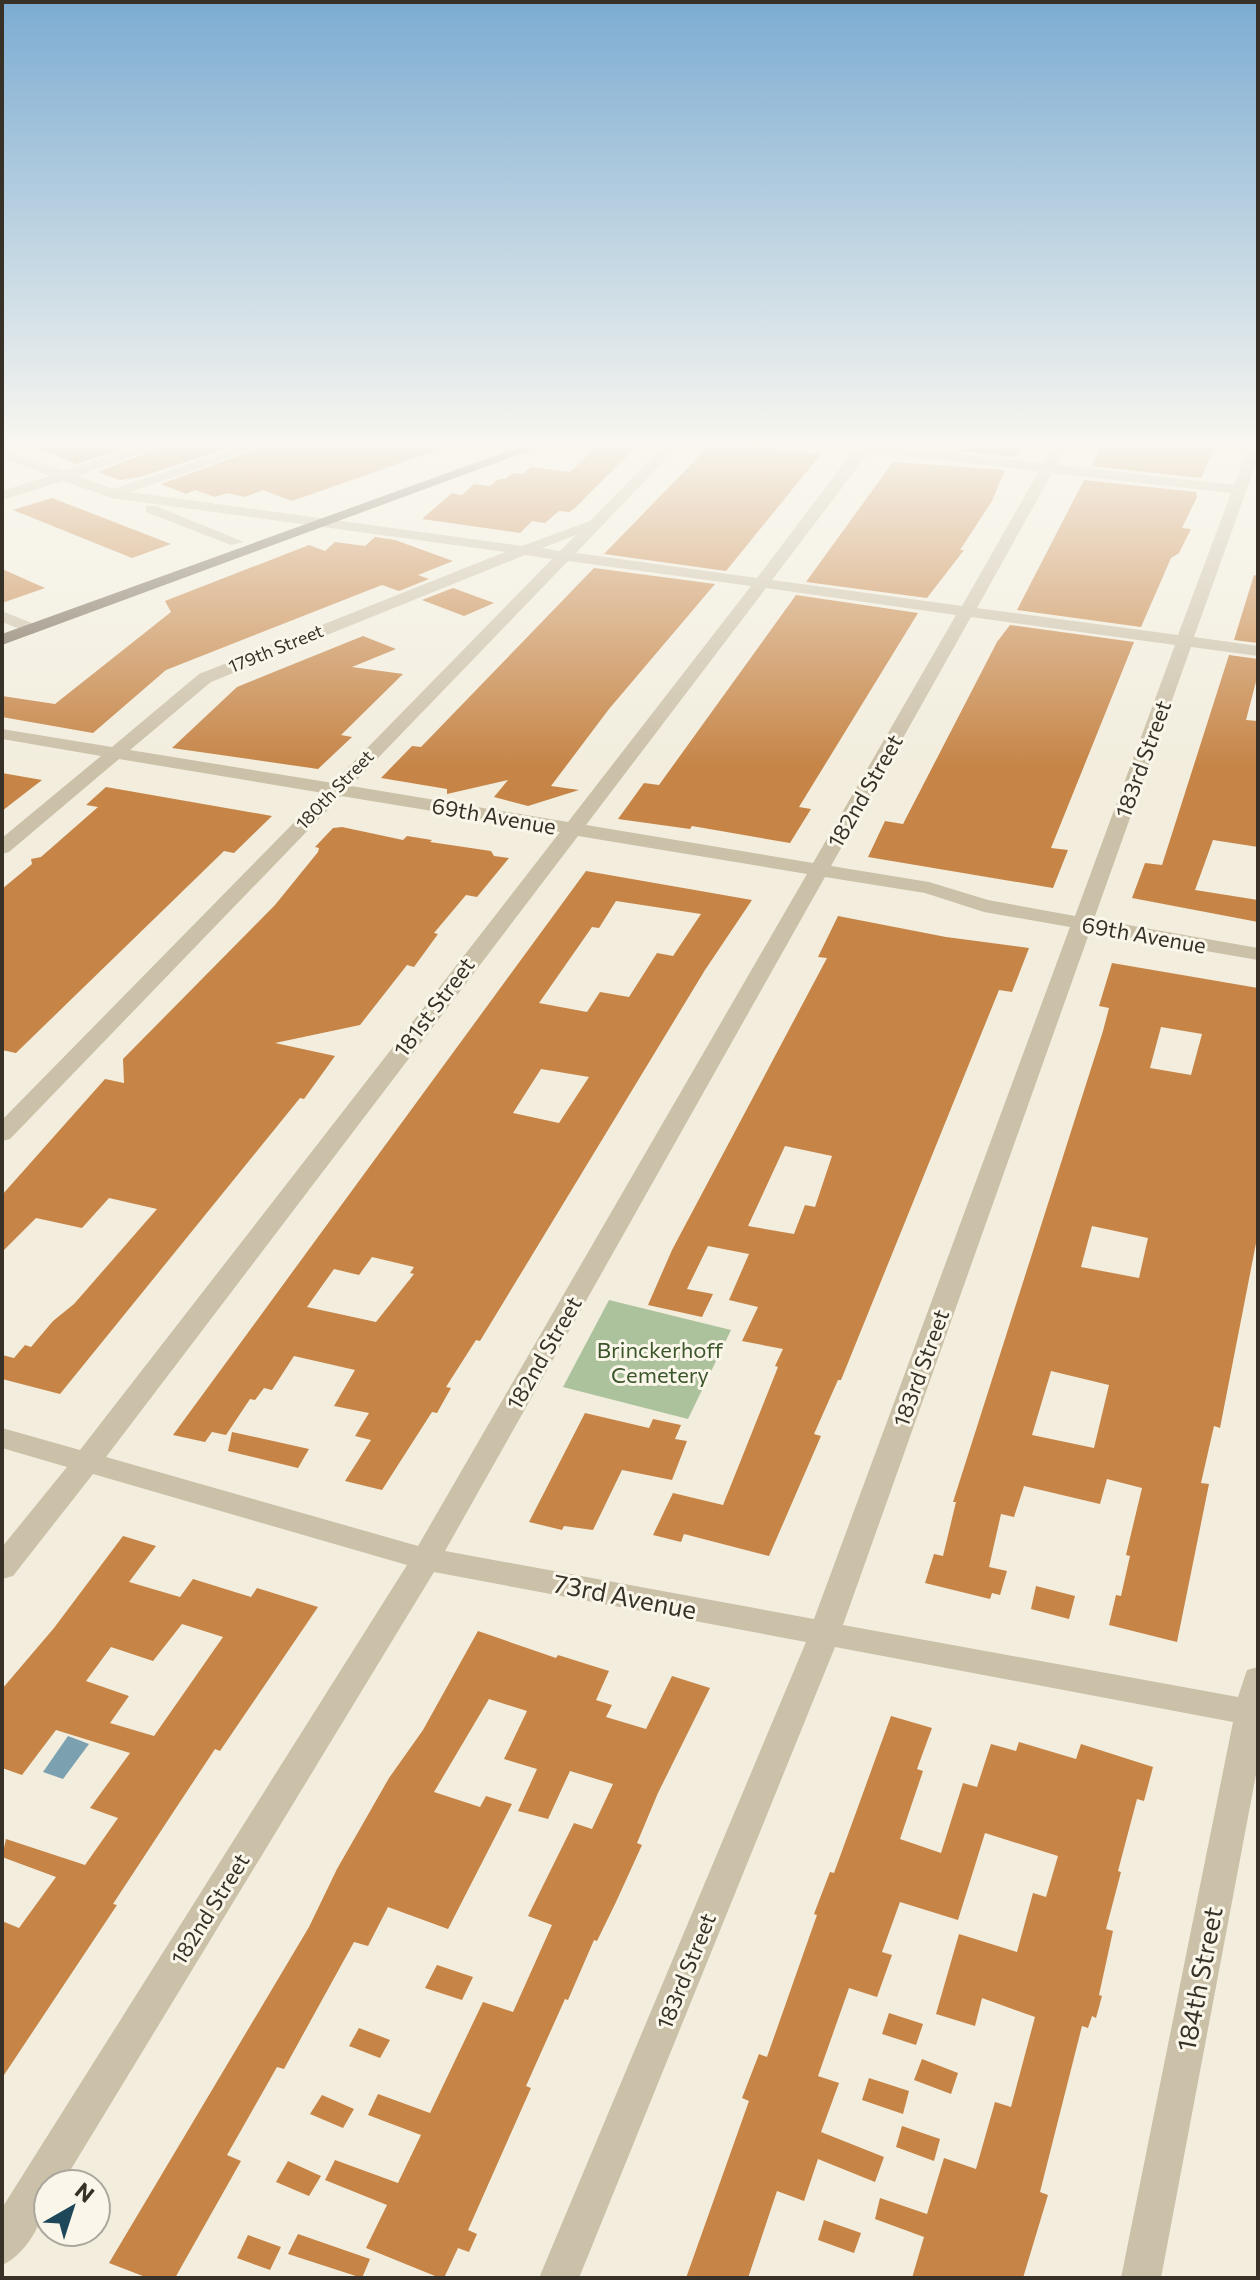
<svg xmlns="http://www.w3.org/2000/svg" width="1260" height="2280" font-family="Commissioner,sans-serif">
  <style>
    .green { fill: #acc29c }
    .water { fill: #7ba1b0 }
    .building { fill: #c68547; fill-rule: evenodd }
    .lines { fill: none; stroke-linecap: round; stroke-linejoin: round }
    .minor { fill: #cbc0a8; fill-rule: evenodd }
    .major { fill: #796c59; fill-rule: evenodd }
    .labels { text-anchor: middle; stroke-width: 6; stroke-linejoin: round; paint-order: stroke }
    .far-street-label { font-size: 18px; fill: #373128; stroke: #faf6e9 }
    .street-label { font-size: 22px; fill: #373128; stroke: #faf6e9 }
    .park-label { font-size: 22px; fill: #3c562c; stroke: #faf6e9 }
    .near-street-label { font-size: 26px; fill: #373128; stroke: #faf6e9 }
  </style>
  <rect width="100%" height="100%" fill="#f2eddd"/>
  <!-- green -->
  <polygon class="green" points="609,1300 731,1330 688,1419 563,1387"/>
  <!-- water -->
  <polygon class="water" points="68,1736 89,1744 63,1779 43,1772"/>
  <!-- building -->
  <g class="building">
    <polygon points="37,447 129,447 76,464"/>
    <polygon points="162,447 231,447 140,477 120,480 98,472"/>
    <polygon points="264,447 437,447 437,450 292,501 263,490 245,497 227,493 215,497 195,490 186,494 161,484"/>
    <polygon points="597,447 636,447 575,508 569,512 559,511 545,523 532,521 520,533 422,519 452,493 462,495 474,484 490,486 499,479 505,479 513,473 523,474 531,467 570,472"/>
    <polygon points="708,447 755,447 821,454 726,571 604,554"/>
    <polygon points="964,447 1021,447 1014,457 962,451"/>
    <polygon points="1102,447 1215,447 1201,478 1091,466"/>
    <polygon points="893,462 1005,470 992,501 960,550 964,550 927,598 806,582"/>
    <polygon points="1084,480 1196,492 1197,497 1182,528 1191,529 1179,553 1171,558 1141,627 1017,610"/>
    <polygon points="52,498 171,544 132,558 13,510"/>
    <polygon points="375,537 395,540 453,561 418,575 429,579 399,591 382,585 166,670 93,733 2,717 2,696 55,704 171,612 165,601 309,545 325,551 335,542 365,546"/>
    <polygon points="594,568 715,584 609,709 551,786 579,790 528,806 494,797 508,780 447,794 447,789 381,778 412,746 421,747"/>
    <polygon points="2,569 45,588 2,603"/>
    <polygon points="1254,575 1258,576 1258,643 1234,640"/>
    <polygon points="453,588 494,603 464,616 422,600"/>
    <polygon points="796,595 918,613 799,807 811,809 790,843 692,826 690,829 618,819 644,783 659,785"/>
    <polygon points="1010,625 1134,642 1051,848 1068,850 1053,888 868,857 885,821 903,824 997,642"/>
    <polygon points="363,636 396,649 352,667 403,674 341,735 352,737 318,769 172,748 237,687"/>
    <polygon points="1229,655 1258,659 1258,674 1246,720 1258,721 1258,847 1213,840 1195,890 1258,900 1258,922 1132,898 1145,863 1162,865"/>
    <polygon points="2,773 42,780 2,811"/>
    <polygon points="106,787 272,816 234,853 224,851 16,1053 2,1050 2,889 32,864 31,859 41,857 98,807 86,805"/>
    <polygon points="342,827 403,840 407,836 432,840 430,842 491,851 494,856 509,858 477,897 466,895 434,933 438,934 414,967 407,965 360,1025 275,1043 335,1056 304,1099 300,1098 60,1394 2,1379 2,1355 14,1358 25,1345 31,1347 53,1321 74,1304 157,1209 109,1198 82,1228 36,1218 2,1252 2,1195 105,1079 124,1083 123,1059 275,905 318,852 319,848 315,847 333,828"/>
    <path d="M586,871L752,900L705,970L480,1341L476,1340L446,1387L451,1388L437,1413L432,1412L382,1490L345,1481L371,1440L355,1436L369,1413L334,1406L355,1370L294,1356L272,1390L264,1388L255,1400L250,1399L226,1435L212,1432L205,1442L173,1435ZM616,901L701,914L673,956L657,953L629,997L600,992L587,1012L539,1003L592,927L599,928ZM541,1069L589,1077L559,1123L513,1113ZM372,1257L414,1267L410,1273L414,1274L376,1322L307,1307L334,1269L359,1275Z"/>
    <path d="M838,916L946,937L1029,948L1012,992L999,990L841,1380H838L814,1434L821,1436L769,1556L684,1534L681,1542L653,1535L673,1493L723,1505L778,1367L775,1366L783,1349L742,1341L758,1307L729,1300L749,1254L708,1246L687,1289L713,1294L702,1317L648,1305L672,1250L827,958L818,957ZM785,1146L832,1156L815,1207L805,1205L794,1234L748,1226Z"/>
    <path d="M1112,963L1258,988V1233L1220,1428L1214,1426L1201,1483L1209,1484L1177,1642L1109,1625L1116,1595L1121,1596L1130,1556L1126,1555L1142,1488L1107,1479L1100,1504L1024,1486L1014,1517L1001,1514L989,1567L1007,1571L1000,1595L992,1593L990,1599L925,1583L934,1554L943,1556L956,1502H953L1103,1031L1109,1008L1099,1006ZM1161,1027L1202,1034L1191,1075L1150,1068ZM1092,1226L1148,1238L1139,1278L1081,1267ZM1051,1371L1109,1385L1094,1448L1032,1435Z"/>
    <polygon points="585,1413 649,1428 653,1419 681,1425 675,1439 687,1441 672,1480 622,1470 593,1530 564,1526 562,1530 529,1522"/>
    <polygon points="232,1432 309,1449 298,1468 228,1451"/>
    <path d="M123,1536L156,1546L129,1582L180,1597L193,1579L251,1597L257,1588L318,1607L220,1751L215,1749L174,1811L113,1904L117,1905L2,2078V1921L19,1928L56,1877L2,1857L6,1839L85,1865L118,1818L90,1808L130,1753L56,1730L22,1775L2,1768V1689L54,1628ZM182,1624L223,1637L154,1736L110,1723L129,1696L86,1681L111,1647L153,1661Z"/>
    <polygon points="1036,1586 1075,1596 1069,1619 1031,1609"/>
    <polygon points="478,1631 556,1658 558,1655 609,1671 596,1700 612,1705 606,1717 646,1729 672,1676 710,1688 658,1793 637,1843 642,1845 616,1902 597,1941 594,1940 568,2000 565,1999 526,2086 531,2088 468,2230 477,2234 469,2252 458,2248 444,2278 440,2278 366,2248 387,2205 325,2180 335,2160 398,2183 421,2135 368,2115 378,2094 430,2113 483,2002 513,2012 552,1925 528,1916 574,1823 592,1829 613,1784 570,1771 548,1819 518,1811 537,1769 504,1759 527,1711 489,1699 434,1792 480,1807 486,1796 512,1804 448,1929 388,1907 368,1946 354,1942 284,2069 277,2067 227,2155 241,2161 175,2278 148,2278 109,2263 309,1927 337,1869 389,1778 423,1730"/>
    <polygon points="891,1716 932,1728 917,1769 923,1771 900,1839 941,1853 963,1783 977,1787 991,1744 1016,1751 1019,1742 1076,1759 1081,1744 1153,1767 1144,1801 1137,1799 1118,1871 1121,1872 1106,1929 1113,1931 1099,1995 1102,1996 1096,2018 1092,2016 1088,2028 1082,2026 1040,2192 1048,2195 1023,2278 912,2278 924,2237 875,2219 880,2198 927,2214 944,2158 976,2169 995,2102 1011,2107 1035,2017 982,1998 975,2026 936,2014 959,1934 1017,1952 1033,1893 1046,1897 1058,1856 985,1833 958,1920 900,1902 882,1952 892,1955 877,1997 849,1988 818,2076 839,2083 821,2132 884,2157 875,2182 818,2159 804,2201 777,2191 748,2278 686,2278 749,2101 742,2098 759,2054 767,2057 817,1915 814,1914 830,1872 834,1873"/>
    <polygon points="437,1965 473,1977 462,2000 425,1988"/>
    <polygon points="889,2013 923,2024 916,2045 882,2034"/>
    <polygon points="359,2028 390,2040 380,2058 349,2046"/>
    <polygon points="922,2059 958,2073 951,2094 914,2080"/>
    <polygon points="869,2078 909,2091 903,2114 862,2100"/>
    <polygon points="322,2095 354,2109 343,2128 310,2114"/>
    <polygon points="902,2126 940,2139 934,2161 896,2147"/>
    <polygon points="288,2161 321,2176 309,2196 276,2182"/>
    <polygon points="824,2220 861,2233 854,2253 818,2240"/>
    <polygon points="298,2234 370,2259 362,2278 288,2254"/>
    <polygon points="248,2235 281,2247 270,2270 237,2258"/>
  </g>
  <g class="lines">
    <!-- minor -->
    <g class="minor">
      <path d="M138,447H159L77,476L113,489L240,447H261L130,492L522,546L590,521L662,447H677L576,553L757,578L856,447H898L1044,463L1053,447H1067L1057,465L1234,485L1248,447H1258V458L1194,637L1258,646V656L1191,647L1094,919L1258,948V960L1090,931L843,1625L1238,1697L1247,1670L1258,1667V1764L1161,2278H1121L1233,1722L835,1647L579,2278H539L806,1642L434,1572L62,2184H48C48,2213 30,2253 2,2265V2208L407,1565L93,1474L13,1576L2,1579V1547L67,1467L2,1448V1428L80,1450L560,832L341,796L10,1139L2,1141V1120L323,793L119,759L9,852L2,854V838L101,756L2,739V729L112,747L199,674L505,552L112,498L63,481L2,500V491L50,476L2,458V449L64,471ZM869,452L1039,471L962,606L772,580ZM1052,473L1231,493L1178,635L977,608ZM576,535L560,551L542,548ZM525,555L552,559L333,783L130,750L211,682ZM568,561L751,586L568,822L351,786ZM766,588L956,615L813,863L586,825ZM971,617L1175,645L1075,916L988,900L929,882L831,866ZM578,836L807,874L418,1546L106,1457ZM825,877L925,893L984,912L1070,927L814,1619L445,1551Z"/>
      <polygon points="146,506 156,506 244,542 231,545 146,512"/>
      <polygon points="2,611 39,626 41,629 33,634 2,622"/>
    </g>
    <!-- major -->
    <polygon class="major" points="519,447 539,447 2,645 2,634"/>
  </g>
  <!-- sky -->
  <linearGradient id="sky" x2="0" y2="1"><stop stop-color="#7cacd2"/><stop offset="0.58" stop-color="#f9f7f0"/><stop offset="1" stop-color="#f9f7f0" stop-opacity="0"/></linearGradient>
  <rect width="1260" height="766" fill="url(#sky)"/>
  <g class="labels">
    <!-- far-street labels -->
    <g class="far-street-label">
      <text transform="translate(276 649) rotate(-22)" y="6">179th Street</text>
      <text transform="translate(335 790) rotate(-46)" y="6">180th Street</text>
    </g>
    <!-- street labels -->
    <g class="street-label">
      <text transform="translate(1143 759) rotate(-70)" y="8">183rd Street</text>
      <text transform="translate(865 791) rotate(-60)" y="8">182nd Street</text>
      <text transform="translate(494 816) rotate(10)" y="8">69th Avenue</text>
      <text transform="translate(1144 935) rotate(10)" y="8">69th Avenue</text>
      <text transform="translate(434 1007) rotate(-53)" y="8">181st Street</text>
      <text transform="translate(544 1353) rotate(-60)" y="8">182nd Street</text>
      <text transform="translate(921 1368) rotate(-70)" y="8">183rd Street</text>
      <text transform="translate(210 1909) rotate(-58)" y="8">182nd Street</text>
      <text transform="translate(686 1971) rotate(-68)" y="8">183rd Street</text>
    </g>
    <!-- park labels -->
    <g class="park-label">
      <text x="660" y="1358">Brinckerhoff<tspan x="660" dy="25">Cemetery</tspan></text>
    </g>
    <!-- near-street labels -->
    <g class="near-street-label">
      <text transform="translate(625 1597) rotate(11)" y="9">73rd Avenue</text>
      <text transform="translate(1200 1979) rotate(-79)" y="9">184th Street</text>
    </g>
  </g>
  <!-- border -->
  <rect width="1260" height="2280" fill="none" stroke="#373128" stroke-width="8"/>
  <!-- north arrow -->
  <g transform="translate(72 2208) rotate(39)"><circle r="38" fill="#faf6e9" stroke="#aca79c" stroke-width="2"/>
  <path d="M0-6L14 30L0 20L-14 30Z" fill="#1e4759"/>
  <text y="-12" font-size="22" font-weight="bold" text-anchor="middle" fill="#373128">N</text>
  </g>
</svg>
